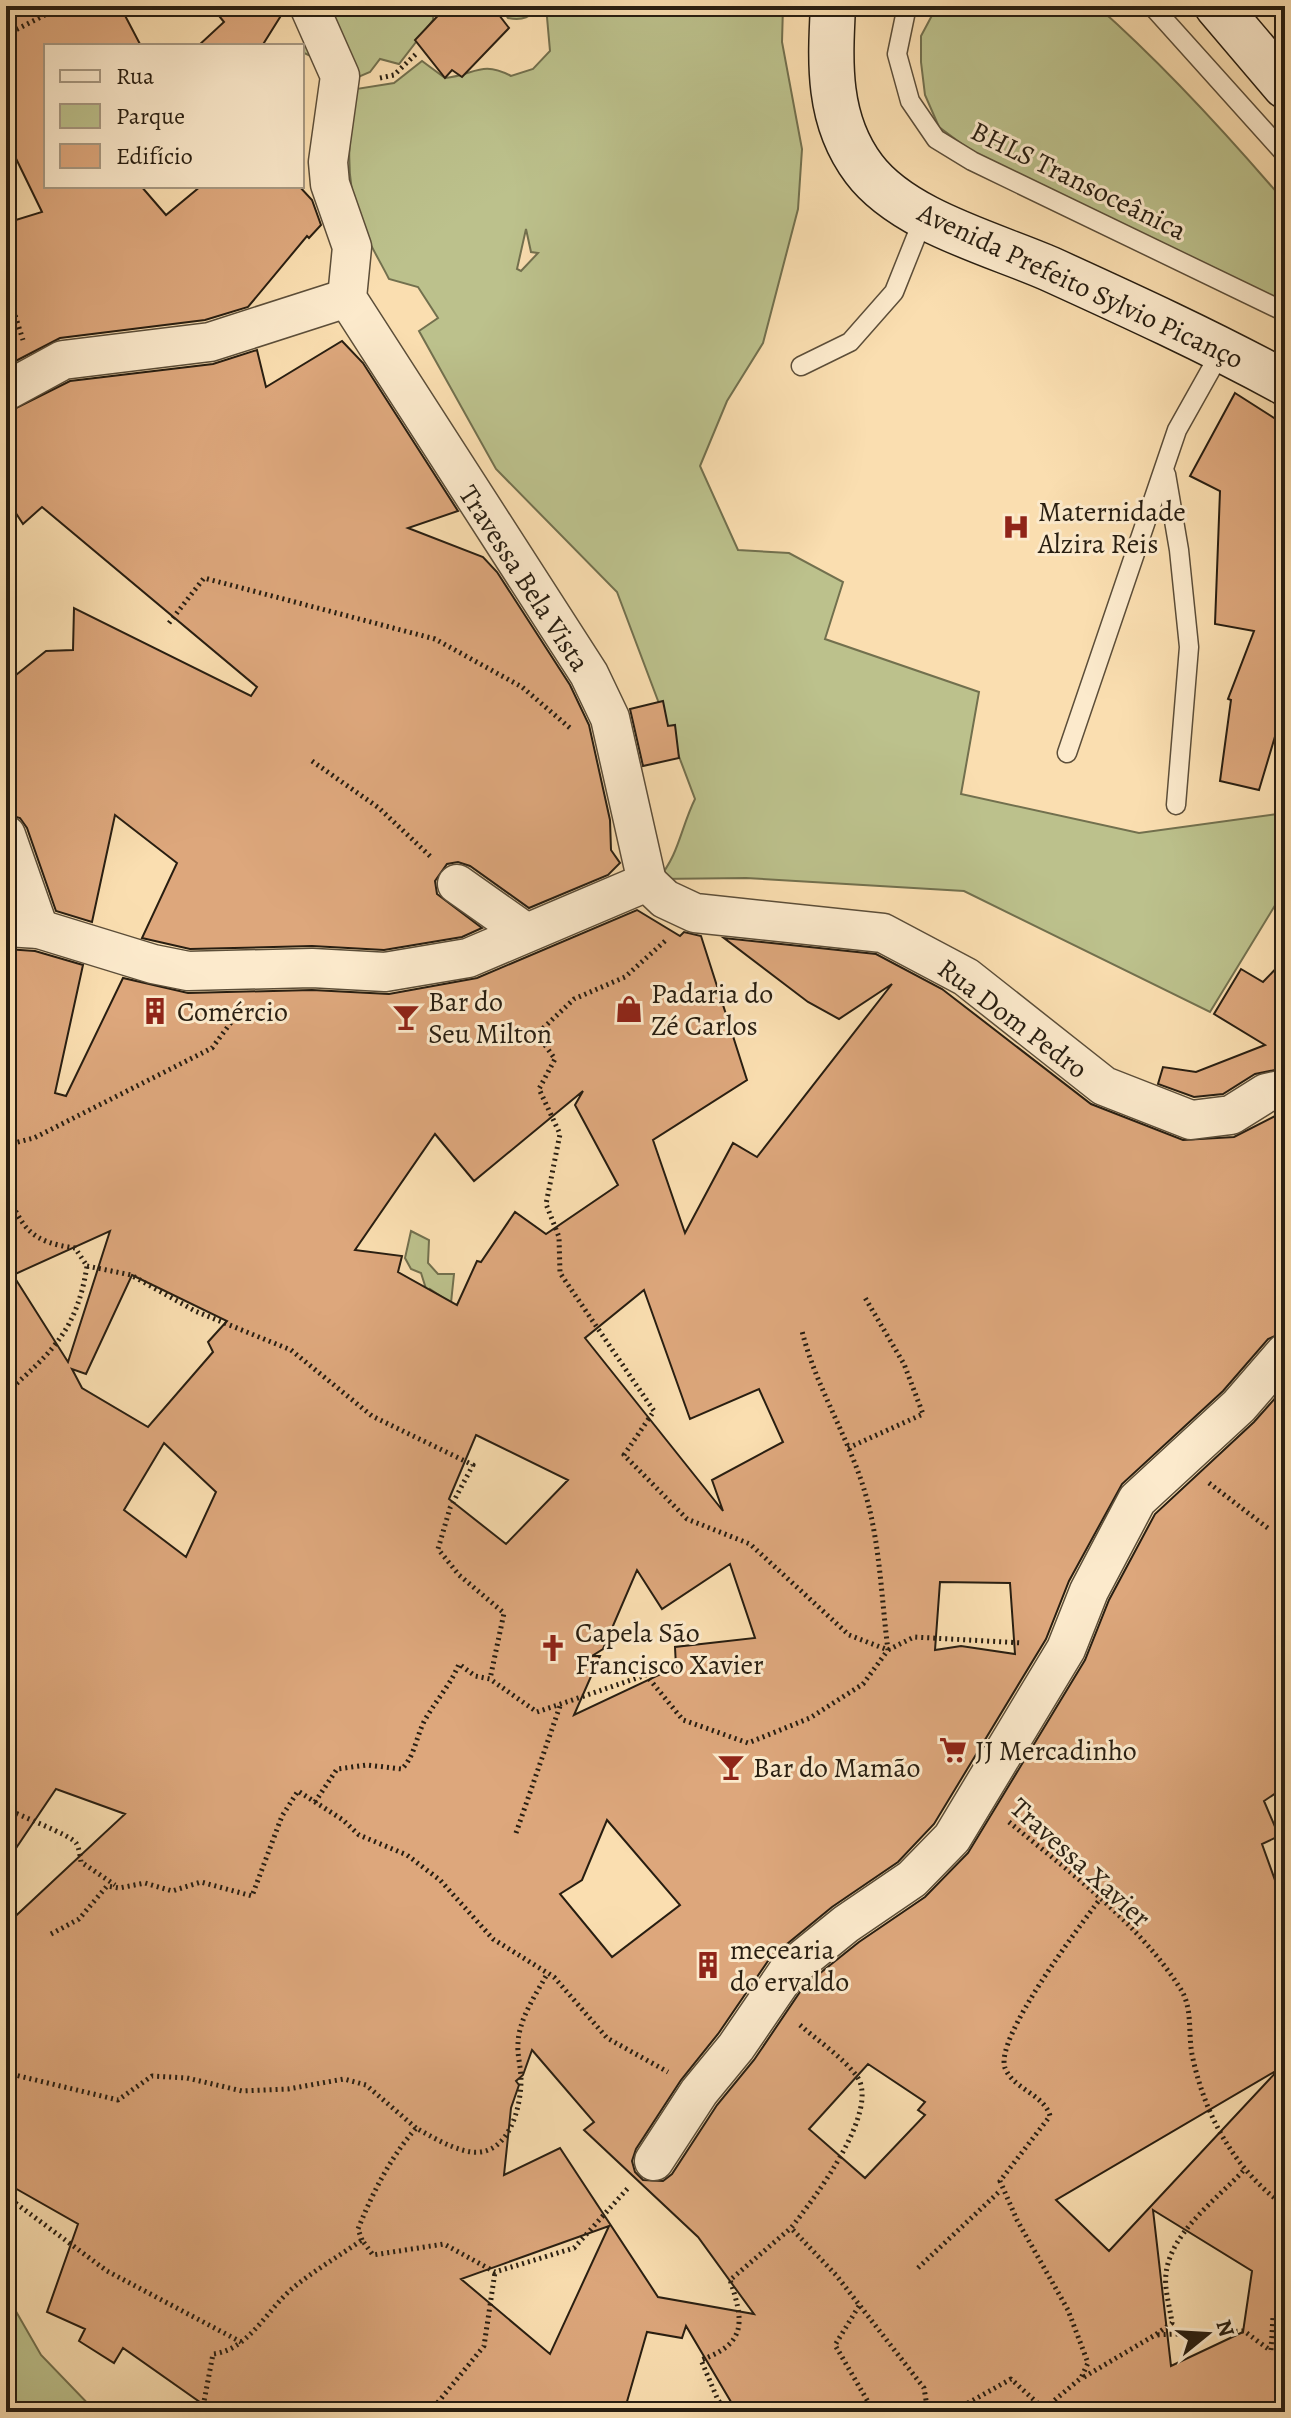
<svg xmlns="http://www.w3.org/2000/svg" width="1291" height="2418" font-family="Alegreya,serif">
  <style>
    .green { fill: #bcc18c; stroke: #72704e; stroke-width: 2; fill-rule: evenodd }
    .building { fill: #dda77c; stroke: #281e11; stroke-width: 2; fill-rule: evenodd }
    .lines { fill: none; stroke-linecap: round; stroke-linejoin: round }
    .service-casing { stroke: #5c4e39; stroke-width: 21 }
    .minor-casing { stroke: #5c4e39; stroke-width: 41 }
    .secondary-casing { stroke: #281e11; stroke-width: 47 }
    .path { stroke: #281e11; stroke-width: 5; stroke-dasharray: 2 4; stroke-linecap: butt }
    .service { stroke: #fceacc; stroke-width: 18 }
    .minor { stroke: #fceacc; stroke-width: 38 }
    .secondary { stroke: #fceacc; stroke-width: 44 }
    .labels { text-anchor: middle; stroke-width: 6; stroke-linejoin: round; paint-order: stroke }
    .street-label { font-size: 28px; fill: #281e11; stroke: #fceacc }
    .poi-label { font-size: 28px; fill: #281e11; stroke: #fceacc; text-anchor: start }
  </style>
  <rect width="100%" height="100%" fill="#fadeb0"/>
  <filter id="stains"><feTurbulence type="fractalNoise" baseFrequency=".0025" numOctaves="4"/><feColorMatrix values="0 0 0 0 .2 0 0 0 0 .09 0 0 0 0 .02 0 0 0 .5 -.17"/></filter>
  <radialGradient id="worn" r=".72"><stop offset=".6" stop-color="#630" stop-opacity="0"/><stop offset="1" stop-color="#630" stop-opacity=".3"/></radialGradient>
  <!-- green -->
  <g class="green">
    <polygon points="301,6 434,6 433,20 399,64 380,59 370,72 356,78 302,52 307,33"/>
    <path d="M500,6H539C531,17 523,21 508,18Z"/>
    <path d="M546,6H783L782,42L802,149L798,209L763,343L727,401L700,466L738,550L789,553L843,582L825,639L979,692L961,794L1139,833L1285,813V889L1210,1012L964,891L746,878L658,879C679,855 681,827 695,799L617,592L496,469L419,331L438,318L418,287L389,279C379,259 366,239 359,218C344,176 349,132 356,89L394,83L422,61L445,78C475,75 481,60 511,76L533,69L550,51ZM526,229L531,252L538,253L521,271L517,269Z"/>
    <path d="M937,6H1097C1165,66 1226,133 1285,202V314L998,171L939,127L925,95L921,62V36Z"/>
    <polygon points="411,1231 429,1240 428,1263 438,1274 454,1274 451,1303 430,1289 428,1295 421,1273 411,1269 405,1258"/>
    <polygon points="6,2294 41,2355 96,2412 6,2412"/>
  </g>
  <!-- building -->
  <g class="building">
    <polygon points="6,6 120,6 141,46 46,46 46,186 141,186 166,215 201,186 299,186 312,200 321,225 309,238 307,236 248,307 205,320 60,338 6,366 6,223 42,212 6,138"/>
    <polygon points="211,6 287,6 262,46 198,46 224,22"/>
    <polygon points="447,6 492,6 509,28 462,77 452,70 445,78 415,40"/>
    <polygon points="342,341 363,363 458,511 408,528 483,557 497,572 570,685 589,725 610,820 611,850 620,863 608,875 529,908 470,866 458,862 447,864 435,881 437,894 482,928 462,937 384,950 312,946 190,949 142,938 177,863 115,815 92,922 56,911 27,828 20,818 6,814 6,683 46,651 73,650 74,608 251,696 257,687 42,507 23,524 6,498 6,413 70,381 213,364 257,350 266,387"/>
    <polygon points="1235,393 1285,425 1285,703 1259,790 1220,781 1231,700 1228,699 1254,631 1215,624 1220,491 1190,476"/>
    <polygon points="663,701 668,726 675,725 679,758 643,766 630,709"/>
    <path d="M637,910L680,936L684,932L701,936L747,1080L653,1140L685,1233L733,1143L757,1157L892,984L839,1019L808,1002L724,938L876,954L942,989L1091,1104L1183,1140L1234,1137L1285,1111V1332L1268,1339L1223,1391L1122,1484L1069,1581L1046,1639L934,1824L898,1862L832,1907L770,1958L718,2034L681,2080L636,2149L632,2161L635,2172L643,2180L663,2181L672,2174L717,2105L754,2060L804,1986L859,1942L925,1897L968,1853L1085,1660L1109,1600L1155,1514L1254,1422L1285,1387V1787L1264,1801L1279,1836L1262,1844L1285,1908V2412H737L686,2326L682,2338L647,2332L624,2412H214L123,2348L114,2363L79,2341L85,2329L47,2312L78,2224L6,2183V1925L125,1814L56,1789L6,1863V949L35,951L83,965L55,1093L66,1096L123,978L188,993L312,990L389,994L477,978ZM583,1091L575,1105L618,1185L546,1234L515,1212L481,1262L477,1261L457,1305L398,1272L402,1256L355,1250L435,1134L474,1181ZM110,1231L68,1362L13,1275ZM132,1275L227,1321L208,1342L213,1352L148,1427L82,1388L72,1369L86,1374ZM644,1290L690,1419L759,1389L783,1442L712,1480L723,1511L585,1338ZM476,1435L568,1480L506,1544L449,1499ZM164,1443L216,1492L186,1557L124,1510ZM730,1564L755,1638L675,1647L676,1667L574,1715L600,1656H592L603,1649L637,1570L662,1609ZM940,1582L1010,1583L1015,1654L961,1646L935,1650ZM607,1820L680,1905L612,1957L560,1894L582,1880ZM532,2050L594,2122L584,2130L698,2237L754,2314L658,2297L560,2148L504,2175L511,2108L519,2085L516,2081L523,2075ZM868,2064L925,2102L918,2110L925,2115L865,2178L809,2129ZM1279,2069L1109,2251L1056,2200ZM1153,2210L1252,2271L1243,2332L1171,2366ZM609,2226L550,2354L461,2279Z"/>
    <polygon points="1285,959 1285,1068 1255,1074 1223,1094 1194,1097 1158,1084 1163,1067 1196,1072 1265,1045 1214,1014 1241,969 1263,982"/>
  </g>
  <g class="lines">
    <!-- service casing -->
    <g class="service-casing">
      <g id="service">
        <polyline points="907,6 897,54 910,101 936,139 972,161 1285,312"/>
        <polyline points="1152,6 1285,154"/>
        <polyline points="801,366 850,342 894,292 924,217"/>
        <polyline points="1166,474 1179,550 1189,647 1176,805"/>
        <polyline points="1067,753 1177,430 1223,348"/>
      </g>
    </g>
    <!-- minor casing -->
    <g class="minor-casing">
      <g id="minor">
        <polyline points="309,6 340,76 328,162 330,184 352,247 347,298 589,674 610,718 647,882"/>
        <polyline points="6,391 63,360 210,342 347,298"/>
        <polyline points="6,835 39,929"/>
        <polyline points="647,882 665,899 695,913 883,933 966,977 1104,1086 1191,1120 1231,1115 1266,1093 1285,1089"/>
        <polyline points="457,884 525,932"/>
        <polyline points="6,927 39,929 153,964 188,971 312,968 385,972 468,958 647,882"/>
        <polyline points="654,2161 699,2092 736,2047 788,1971 846,1924 912,1879 952,1838 1066,1649 1089,1591 1137,1500 1239,1406 1285,1353"/>
      </g>
    </g>
    <!-- secondary casing -->
    <g class="secondary-casing">
      <g id="secondary">
        <path d="M833,6C830,63 827,120 864,169C903,221 993,244 1050,269C1129,305 1208,341 1285,383"/>
        <polyline points="1217,6 1285,86"/>
      </g>
    </g>
    <!-- path -->
    <g class="path">
      <polyline points="6,35 62,6"/>
      <polyline points="380,78 394,75 417,53"/>
      <polyline points="6,287 23,340"/>
      <polyline points="169,623 204,578 435,639 522,687 570,728"/>
      <polyline points="312,761 379,808 431,857"/>
      <polyline points="665,941 625,977 574,999 537,1034 555,1059 539,1089 560,1134 546,1204 559,1237 560,1273 654,1411 624,1455 687,1519 750,1544 849,1635 888,1650 914,1637 1023,1643"/>
      <polyline points="6,1145 34,1138 212,1048 235,1017 237,1009"/>
      <path d="M6,1189C22,1229 31,1242 75,1248L87,1266C77,1330 52,1352 6,1393"/>
      <polyline points="87,1266 131,1275 195,1311 291,1350 372,1416 473,1465 450,1508 438,1549 459,1575 504,1613 490,1679"/>
      <polyline points="848,1448 923,1414 904,1364 864,1296"/>
      <polyline points="1209,1483 1269,1529"/>
      <path d="M315,1802L337,1769L367,1765L402,1769C416,1754 416,1735 426,1718C437,1699 451,1684 459,1664L475,1676L490,1679L537,1712L646,1675L683,1720L748,1743L810,1718L863,1684L888,1650C881,1596 880,1538 863,1486C846,1433 815,1384 802,1331"/>
      <path d="M6,1808C19,1816 71,1835 76,1843C79,1847 80,1856 81,1862L115,1885"/>
      <path d="M1009,1822C1069,1872 1137,1921 1180,1988C1194,2009 1187,2035 1193,2059C1206,2118 1236,2171 1285,2206"/>
      <polyline points="516,1833 560,1706"/>
      <polyline points="51,1934 79,1919 107,1886 119,1888 145,1883 172,1891 201,1882 252,1896 282,1816 298,1791 343,1820 359,1835 407,1855 440,1880 493,1939 554,1977 607,2038 668,2072"/>
      <path d="M800,2025C818,2041 841,2056 856,2075C883,2109 813,2200 791,2228L836,2275L924,2388L928,2412"/>
      <polyline points="6,2077 15,2075 118,2100 152,2076 187,2078 242,2091 288,2089 344,2079 366,2085 416,2128"/>
      <path d="M1243,2171C1217,2199 1170,2233 1166,2274C1164,2289 1170,2307 1172,2323L1155,2335L1244,2331L1271,2351"/>
      <polyline points="6,2196 107,2271 241,2342"/>
      <path d="M362,2240L358,2229C373,2192 390,2158 416,2128C432,2137 449,2147 466,2151C507,2161 521,2110 521,2080C521,2067 517,2055 518,2043C519,2019 535,1996 546,1976"/>
      <polyline points="918,2268 1001,2190"/>
      <polyline points="859,2306 835,2345 874,2412"/>
      <polyline points="1271,2350 1273,2316 1285,2315"/>
      <polyline points="1084,2377 1155,2335"/>
      <path d="M202,2412L213,2354C249,2350 268,2308 294,2287C315,2270 339,2256 362,2240L373,2255L444,2244L495,2272L574,2248L628,2188"/>
      <polyline points="430,2412 484,2346 495,2272"/>
      <path d="M727,2412L718,2400L701,2360C747,2343 744,2322 730,2280L791,2228"/>
      <path d="M952,2412L1011,2379L1044,2409L1081,2378L1088,2363L1068,2310L1017,2220L1000,2181L1050,2116C1044,2094 1014,2090 1005,2068C994,2038 1080,1926 1100,1899"/>
    </g>
    <!-- service -->
    <use href="#service" class="service"/>
    <!-- minor -->
    <use href="#minor" class="minor"/>
    <!-- secondary -->
    <use href="#secondary" class="secondary"/>
  </g>
  <!-- icons -->
  <defs>
    <g id="hospital-bare" transform="scale(2.16)"><path d="M-5-5h3v3.5h4V-5h3V5h-3V1.5h-4V5h-3Z" fill="#8f2418" stroke="#fceacc" stroke-width="2.5" paint-order="stroke"/></g>
    <g id="shop-bare" transform="scale(2.16)"><path d="M-5-2.5h2.3a2.7 3.5 0 0 1 5.4 0H5L5.5 6h-11ZM-1.5-2.5h3a1.5 2.3 0 0 0-3 0Z" fill="#8f2418" stroke="#fceacc" stroke-width="2.5" paint-order="stroke"/></g>
    <g id="building-bare" transform="scale(2.16)"><path d="M-4-6H4V6H1V3H-1V6H-4ZM-2.5-4.3h1.7v1.8h-1.7ZM.8-4.3h1.7v1.8H.8ZM-2.5-1h1.7V.8h-1.7ZM.8-1h1.7V.8H.8Z" fill="#8f2418" stroke="#fceacc" stroke-width="2.5" paint-order="stroke"/></g>
    <g id="bar-bare" transform="scale(2.16)"><path d="M-6-5H6L.8 .8V4.5H3.5V6h-7V4.5H-.8V.8Z" fill="#8f2418" stroke="#fceacc" stroke-width="2.5" paint-order="stroke"/></g>
    <g id="church-bare" transform="scale(2.16)"><path d="M-1.2-6h2.4v3.5h3.3v2.4h-3.3V6h-2.4V-.1h-3.3v-2.4h3.3Z" fill="#8f2418" stroke="#fceacc" stroke-width="2.5" paint-order="stroke"/></g>
    <g id="supermarket-bare" transform="scale(2.16)"><path d="M-6-5.5h2.5l.6 2H6L4.5 2H-2.5L-4.4-4H-6ZM-1.5 3.2a1.3 1.3 0 1 0 .1 0ZM3 3.2a1.3 1.3 0 1 0 .1 0Z" fill="#8f2418" stroke="#fceacc" stroke-width="2.5" paint-order="stroke"/></g>
  </defs>
  <g fill-rule="evenodd">
    <use href="#hospital-bare" x="1016" y="527"/>
    <use href="#shop-bare" x="629" y="1009"/>
    <use href="#building-bare" x="155" y="1011"/>
    <use href="#bar-bare" x="406" y="1017"/>
    <use href="#church-bare" x="553" y="1648"/>
    <use href="#supermarket-bare" x="953" y="1750"/>
    <use href="#bar-bare" x="731" y="1767"/>
    <use href="#building-bare" x="708" y="1965"/>
  </g>
  <g class="labels">
    <!-- street labels -->
    <g class="street-label">
      <text transform="translate(1079 180) rotate(26)" y="10">BHLS Transoceânica</text>
      <text transform="translate(1081 285) rotate(25)" y="10">Avenida Prefeito Sylvio Picanço</text>
      <text transform="translate(525 578) rotate(57)" y="10">Travessa Bela Vista</text>
      <text transform="translate(1013 1018) rotate(37)" y="10">Rua Dom Pedro</text>
      <text transform="translate(1081 1862) rotate(42)" y="10">Travessa Xavier</text>
    </g>
    <!-- poi labels -->
    <g class="poi-label">
      <text x="1038" y="521">Maternidade<tspan x="1038" dy="32">Alzira Reis</tspan></text>
      <text x="651" y="1003">Padaria do<tspan x="651" dy="32">Zé Carlos</tspan></text>
      <text x="428" y="1011">Bar do<tspan x="428" dy="32">Seu Milton</tspan></text>
      <text x="177" y="1021">Comércio</text>
      <text x="575" y="1642">Capela São<tspan x="575" dy="32">Francisco Xavier</tspan></text>
      <text x="975" y="1760">JJ Mercadinho</text>
      <text x="753" y="1777">Bar do Mamão</text>
      <text x="730" y="1959">mecearia<tspan x="730" dy="32">do ervaldo</tspan></text>
    </g>
  </g>
  <!-- margin -->
  <rect width="1291" height="2418" fill="none" stroke="#fadeb0" stroke-width="32"/>
  <rect x="8" y="8" width="1275" height="2402" fill="none" stroke="#281e11" stroke-width="4"/>
  <rect x="16" y="16" width="1259" height="2386" fill="none" stroke="#281e11" stroke-width="2"/>
  <!-- legend -->
  <rect x="44" y="44" width="260" height="144" fill="#fceacc" stroke="#a79881" stroke-width="2"/>
  <rect x="60" y="70" width="40" height="12" fill="#fceacc" stroke="#a79881" stroke-width="2"/>
  <text x="116" y="84" font-size="24" fill="#281e11">Rua</text>
  <rect x="60" y="104" width="40" height="24" fill="#bcc18c" stroke="#a79881" stroke-width="2"/>
  <text x="116" y="124" font-size="24" fill="#281e11">Parque</text>
  <rect x="60" y="144" width="40" height="24" fill="#dda77c" stroke="#a79881" stroke-width="2"/>
  <text x="116" y="164" font-size="24" fill="#281e11">Edifício</text>
  <!-- north arrow -->
  <g transform="translate(1207 2334) rotate(72)" stroke="#fceacc" stroke-width="6" paint-order="stroke">
  <path d="M0-6L14 30L0 20L-14 30Z" fill="#281e11"/>
  <text y="-12" font-size="22" font-weight="bold" text-anchor="middle" fill="#281e11">N</text>
  </g>
  <rect width="100%" height="100%" filter="url(#stains)"/>
  <rect width="100%" height="100%" fill="url(#worn)"/>
</svg>
